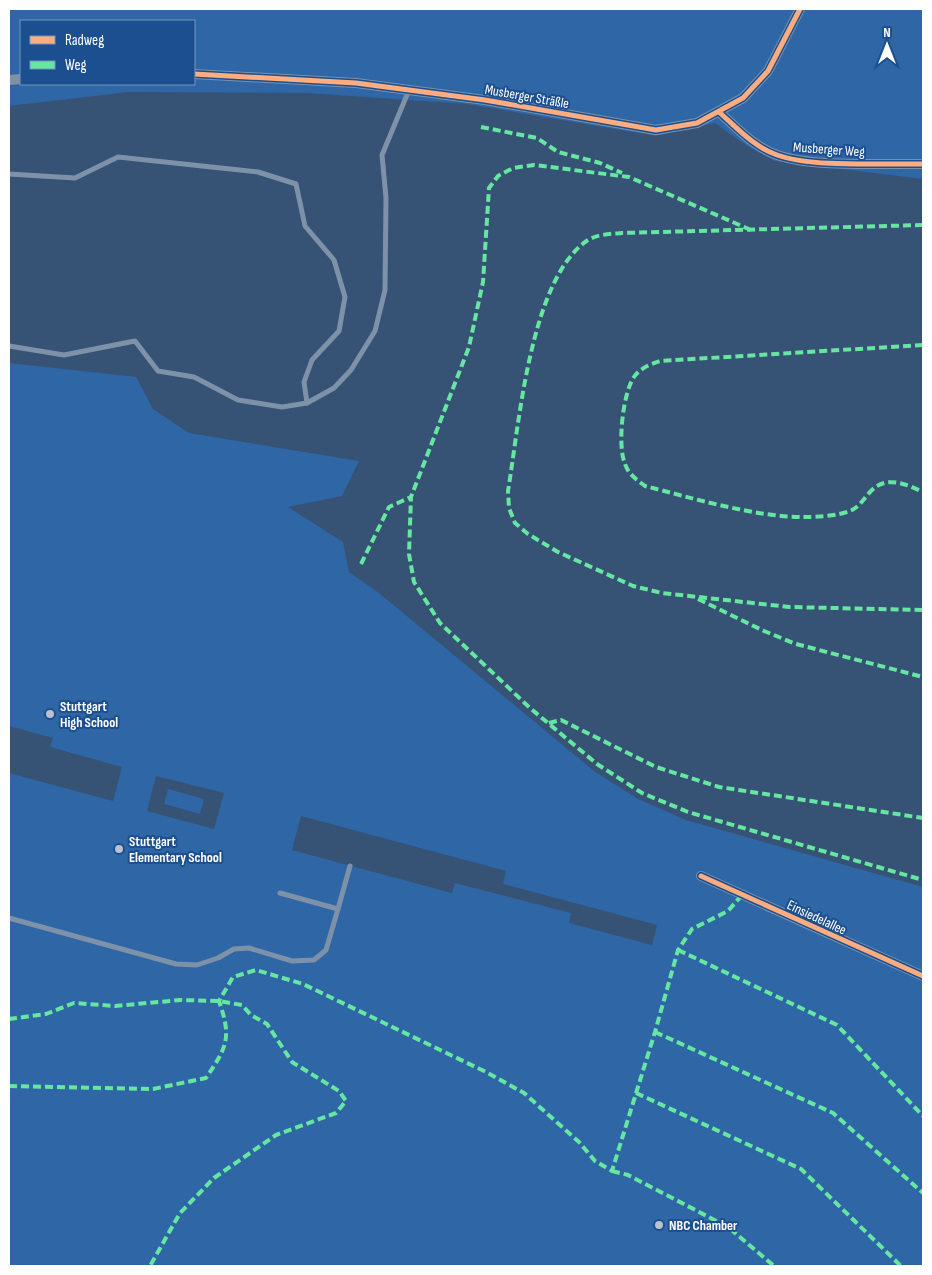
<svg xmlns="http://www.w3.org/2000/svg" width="932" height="1275" font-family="'Sofia Sans Condensed',sans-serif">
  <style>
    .green { fill: #2f66a5; fill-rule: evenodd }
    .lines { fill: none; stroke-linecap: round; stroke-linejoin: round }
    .lane { stroke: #7d92a8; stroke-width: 5 }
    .street { stroke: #7d92a8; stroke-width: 10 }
    .quiet { stroke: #66e7a1; stroke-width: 4; stroke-dasharray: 8 4; stroke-linecap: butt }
    .cycleway-casing { stroke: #1b4f8f; stroke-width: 8 }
    .cycleway { stroke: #ffac80; stroke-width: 5 }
    .poi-dot { fill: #b9c2ce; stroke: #1b4f8f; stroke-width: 2 }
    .labels { text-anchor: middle; stroke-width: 4; stroke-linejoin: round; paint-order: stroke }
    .street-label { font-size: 14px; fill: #fff; stroke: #1b4f8f }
    .poi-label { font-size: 14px; font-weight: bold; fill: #fff; stroke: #1b4f8f; text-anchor: start }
  </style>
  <rect width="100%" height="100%" fill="#365274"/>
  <!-- green -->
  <g class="green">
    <path d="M9,9H923V179L775,161L747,146L715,123L656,136L467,104L307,93L128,92L9,106ZM21,21H194V84H21Z"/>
    <path d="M9,363L136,377L153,409L189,433L359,461L342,496L288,507L343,542L349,572L379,593L594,771L638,799L686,820L923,887V1266H9V773L113,801L122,767L50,747L53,738L9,726ZM156,776L224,793L214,829L147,811ZM301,816L506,871L503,884L657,925L652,945L569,923L571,913L455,883L452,893L292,850Z"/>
    <polygon points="168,789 204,799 200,814 164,804"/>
  </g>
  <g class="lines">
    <!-- lane -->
    <g class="lane">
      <polyline points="9,174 75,178 118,157 258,172 296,184 305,226 334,260 345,297 339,331 312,360 304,382 307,403"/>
      <polyline points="9,346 64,355 135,341 158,371 194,377 238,400 282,407 307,403 334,388 351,370 375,331 385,290 386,198 382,155 409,90"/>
      <polyline points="280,893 338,909 350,866"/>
      <polyline points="9,918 176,964 197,965 218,958 234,949 249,948 292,961 314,960 326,950 338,909"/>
    </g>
    <!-- street -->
    <g class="street">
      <polyline points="194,74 356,83 485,100 656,130 697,123 743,98 768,71 800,9"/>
      <polyline points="9,80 21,79"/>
      <path d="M719,112C737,128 754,147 777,155C814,168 883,163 923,164"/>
      <polyline points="701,876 923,976"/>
    </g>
    <!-- quiet -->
    <g class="quiet">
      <polyline points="481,127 537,138 558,152 600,163 622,173"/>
      <path d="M923,225L622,233C611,234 598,234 588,240C530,278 519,426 508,491L509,508L515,523L528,534L558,552L633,586L662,593L789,607L923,610"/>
      <polyline points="751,230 629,177 534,165 513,168 498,176 489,188 483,282 469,347 411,497 409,554 414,582 440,623 530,708 597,764 642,793 688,812 923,880"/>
      <path d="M923,345L660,361C651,364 640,368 634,377C623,393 617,445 625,464C629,475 636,479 645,486C692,498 755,517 803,517C817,517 839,516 852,510C861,505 864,498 871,491C886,475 906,484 923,492"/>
      <polyline points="361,564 389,507 411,497"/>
      <polyline points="698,599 764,631 796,644 923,677"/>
      <polyline points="549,723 561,720 656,767 719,787 923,818"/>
      <polyline points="678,950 837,1025 923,1116"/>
      <polyline points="9,1019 46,1014 74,1003 115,1006 180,1000 219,1001 242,1005 251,1015 267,1024 292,1062 339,1091 346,1101 336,1113 276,1135 214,1178 180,1213 150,1266"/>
      <polyline points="655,1032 833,1113 923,1193"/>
      <path d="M9,1086L153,1089L206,1078C227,1047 232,1038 219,1001L233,977L256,970L303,984L486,1072L524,1093L579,1142L595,1161L612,1171L655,1032L678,950L692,929L728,911L742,895"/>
      <polyline points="636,1093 801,1169 901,1266"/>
      <polyline points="612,1171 628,1175 728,1227 774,1266"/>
    </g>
    <!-- cycleway casing -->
    <g class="cycleway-casing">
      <g id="cycleway">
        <polyline points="194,74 356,83 485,100 656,130 697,123 743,98 768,71 800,9"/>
        <path d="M719,112C737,128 754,147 777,155C814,168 883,163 923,164"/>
        <polyline points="701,876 923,976"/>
      </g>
    </g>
    <!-- cycleway -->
    <use href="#cycleway" class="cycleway"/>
  </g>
  <!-- markers -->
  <g class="poi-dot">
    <circle cx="50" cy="714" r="5"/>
    <circle cx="119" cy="849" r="5"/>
    <circle cx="659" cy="1225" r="5"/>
  </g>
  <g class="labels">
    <!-- street labels -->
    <g class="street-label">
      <text transform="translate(527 96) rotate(10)" y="5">Musberger Sträßle</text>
      <text transform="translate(829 149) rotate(4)" y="5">Musberger Weg</text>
      <text transform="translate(817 917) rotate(25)" y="5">Einsiedelallee</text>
    </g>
    <!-- poi labels -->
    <g class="poi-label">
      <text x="60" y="711">Stuttgart<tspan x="60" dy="16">High School</tspan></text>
      <text x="129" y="846">Stuttgart<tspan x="129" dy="16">Elementary School</tspan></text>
      <text x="669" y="1230">NBC Chamber</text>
    </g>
  </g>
  <!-- border -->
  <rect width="932" height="1275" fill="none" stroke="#ffffff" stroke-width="20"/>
  <!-- legend -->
  <rect x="20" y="20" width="175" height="65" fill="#1b4f8f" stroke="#7695bc"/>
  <rect x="30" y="36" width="25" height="8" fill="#ffac80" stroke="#7695bc"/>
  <text x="65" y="45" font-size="15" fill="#ffffff">Radweg</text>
  <rect x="30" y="61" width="25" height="8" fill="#66e7a1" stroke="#7695bc"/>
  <text x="65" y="70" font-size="15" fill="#ffffff">Weg</text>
  <!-- north arrow -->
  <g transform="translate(887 45)" stroke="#1b4f8f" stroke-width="4" paint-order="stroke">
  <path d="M0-4L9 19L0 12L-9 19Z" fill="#ffffff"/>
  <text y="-8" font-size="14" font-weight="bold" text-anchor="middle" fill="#ffffff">N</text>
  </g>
</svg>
